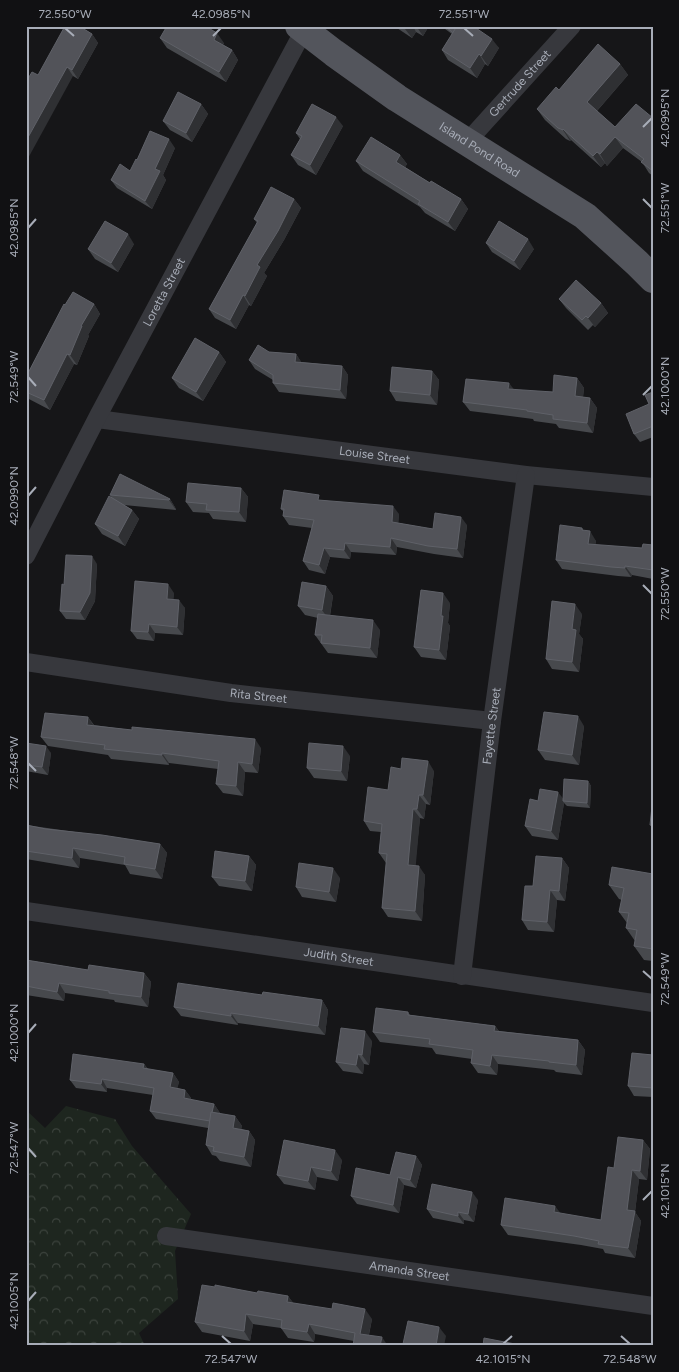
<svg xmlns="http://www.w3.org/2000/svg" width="679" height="1372" font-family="Figtree,sans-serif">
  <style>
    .forest { fill: url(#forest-crowns) }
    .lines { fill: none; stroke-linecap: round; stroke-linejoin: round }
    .street { stroke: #37383d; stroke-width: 18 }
    .primary { stroke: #53555c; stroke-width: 28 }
    .wall { fill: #47494d }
    .shaded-wall { fill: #2f3033 }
    .building { fill: #525359; stroke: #5f6168 }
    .ticks { fill: none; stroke: #a8adb8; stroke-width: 2 }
    .labels { text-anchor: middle; stroke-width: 4; stroke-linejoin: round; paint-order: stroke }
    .street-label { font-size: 12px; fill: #a8adb8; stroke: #111113 }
    .neatline { fill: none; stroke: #a8adb8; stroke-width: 2 }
    .ticks-label { font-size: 12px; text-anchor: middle; fill: #a8adb8 }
  </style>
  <defs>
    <pattern id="forest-crowns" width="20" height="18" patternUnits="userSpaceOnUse" patternTransform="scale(1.25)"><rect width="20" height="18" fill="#1e261f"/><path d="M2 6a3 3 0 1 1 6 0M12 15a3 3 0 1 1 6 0" fill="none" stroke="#3c433d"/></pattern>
  </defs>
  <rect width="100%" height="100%" fill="#161618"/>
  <!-- forest -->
  <polygon class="forest" points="66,1106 115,1119 132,1146 191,1214 175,1251 178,1299 139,1333 145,1346 26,1346 26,1110 45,1128"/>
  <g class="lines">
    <!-- street -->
    <g class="street">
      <path id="s1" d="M467,142L572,26"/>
      <path id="s2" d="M97,419L526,475L653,487"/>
      <path id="s3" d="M26,556L99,414L304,30"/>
      <path id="s4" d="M26,662L231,693L492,721"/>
      <path id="s5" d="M26,911L653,1003"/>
      <path id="s6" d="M462,976L492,721L526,475"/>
      <path id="s7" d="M166,1236L653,1306"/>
    </g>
    <!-- primary -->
    <path class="primary" id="s8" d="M299,26L334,53L397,98L585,216L637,263L653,279"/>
  </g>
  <!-- wall -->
  <g class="wall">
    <polygon points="394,26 429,26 423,36 416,32 412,38"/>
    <polygon points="441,26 473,26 499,48 488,66 485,64 477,78 448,60 442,50 452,34"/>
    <polygon points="92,34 98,43 78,79 73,76 38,75"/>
    <polygon points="160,38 224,43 223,45 232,50 238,60 226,82 167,48"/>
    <polygon points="620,64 628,75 597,111 615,127 653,118 653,176 649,173 642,162 623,148 607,166 605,163 601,167 571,140 570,141 566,139 545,120 537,109 559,90"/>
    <polygon points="201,104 208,114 192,142 170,130 163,121"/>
    <polygon points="343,126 316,175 298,165 291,155 300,139 296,133"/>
    <polygon points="175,148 163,175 166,180 152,209 117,188 111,180 130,171 137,160"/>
    <polygon points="400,155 407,164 405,167 430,183 461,199 468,209 455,231 425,213 420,207 363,171 356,161"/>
    <polygon points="294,199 301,208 284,240 264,273 267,276 251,306 249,305 236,329 215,318 209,309 257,223 254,219"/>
    <polygon points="486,243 534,249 520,270 492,252"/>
    <polygon points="134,244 118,272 95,259 88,249"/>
    <polygon points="559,299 601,303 608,313 595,327 593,325 588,330 566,308"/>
    <polygon points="94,304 100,314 88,335 89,336 77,365 74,364 50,410 27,398 26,397 26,377 65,305"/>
    <polygon points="219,352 226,362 203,401 179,388 172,378"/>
    <polygon points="269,352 296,354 301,362 342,366 348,375 346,399 279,392 273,383 273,380 255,369 249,360"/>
    <polygon points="432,371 439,380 437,405 396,401 390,391"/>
    <polygon points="577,378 584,388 583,397 590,398 597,408 593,433 559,428 556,424 534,421 533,419 470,411 463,402 514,390 553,392"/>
    <polygon points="653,392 653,437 640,442 634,434 649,404"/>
    <polygon points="241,488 248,497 246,522 213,519 209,513 193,512 186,502"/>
    <polygon points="110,495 170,499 176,509 176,510 124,505 132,510 139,519 125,546 102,534 95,524 112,498"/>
    <polygon points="323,500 399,514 398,523 433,529 467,525 463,558 434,554 397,547 396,555 351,552 350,559 330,557 325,574 309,570 303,561 312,528 289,525 283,516 284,512 281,509"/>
    <polygon points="582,528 584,531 596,541 595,545 642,548 653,545 653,579 632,575 631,577 618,576 562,569 556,560"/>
    <polygon points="97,564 95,601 85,620 66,619 60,611 64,585"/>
    <polygon points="326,586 333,596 330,616 380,630 377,658 328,653 315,635 318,618 305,615 298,606"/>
    <polygon points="174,593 173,599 185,608 183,635 155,633 154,641 137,639 131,631"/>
    <polygon points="450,603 448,623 450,626 446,660 421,657 414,647"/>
    <polygon points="582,614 579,634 583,639 579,672 552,669 546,659"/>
    <polygon points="88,717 94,725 261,748 258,773 245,772 243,796 223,793 216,784 218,769 169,763 169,765 111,759 108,755 48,746 41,737"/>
    <polygon points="584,726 579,765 545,760 538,750"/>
    <polygon points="26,743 51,753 48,775 26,771"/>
    <polygon points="350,756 347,781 314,778 307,768"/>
    <polygon points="401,769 434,771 430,805 426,804 424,819 420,818 415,865 425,875 422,921 388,917 382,908 386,863 379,853 381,832 370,831 364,821 388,790"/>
    <polygon points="588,781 591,786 590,808 567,806 564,803 558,840 532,836 525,826 538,801 563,799"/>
    <polygon points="26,825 160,844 167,853 162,879 130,874 125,865 80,858 79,868 26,859"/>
    <polygon points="249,856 256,865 252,891 219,886 212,877"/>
    <polygon points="562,858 569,868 565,901 557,900 554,932 528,930 522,920 533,886"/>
    <polygon points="653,874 653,961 644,960 634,946 635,941 626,928 627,923 619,912 622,900 619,899 609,885"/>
    <polygon points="340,878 336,902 302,897 296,887"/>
    <polygon points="26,960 88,970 144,973 151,982 148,1007 115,1002 114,1000 65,993 64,1001 26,995"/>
    <polygon points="262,995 322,1000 328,1010 325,1035 238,1023 238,1025 181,1016 174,1007"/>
    <polygon points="408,1012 410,1015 495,1026 499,1031 578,1040 585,1050 582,1075 556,1072 554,1070 498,1064 497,1075 478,1073 471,1063 472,1059 436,1054 432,1048 380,1042 373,1032"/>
    <polygon points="372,1041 369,1065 364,1064 363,1074 343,1071 336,1062"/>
    <polygon points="653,1055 653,1097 634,1096 628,1086"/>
    <polygon points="144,1064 148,1069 173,1073 179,1082 177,1088 185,1090 191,1098 191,1100 214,1104 220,1113 219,1114 235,1116 242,1126 241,1129 249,1131 255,1140 251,1167 220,1161 216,1156 212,1155 206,1145 208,1128 156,1119 150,1111 153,1095 107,1088 107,1092 76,1088 70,1080"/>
    <polygon points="643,1140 650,1149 647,1180 639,1179 635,1212 641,1221 635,1258 605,1253 603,1249 581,1245 508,1235 501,1225 561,1214 601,1220 614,1168"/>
    <polygon points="416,1156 422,1165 416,1188 404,1185 399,1213 357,1204 351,1196 390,1175"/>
    <polygon points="342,1160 338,1181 317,1177 315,1190 284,1184 277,1175"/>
    <polygon points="478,1200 474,1222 464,1220 464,1224 433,1218 427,1209"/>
    <polygon points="257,1293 288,1296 293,1303 372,1319 369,1335 354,1341 315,1334 314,1342 288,1338 281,1328 253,1324 250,1341 202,1332 195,1322"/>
  </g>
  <!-- shaded-wall -->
  <g class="shaded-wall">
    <polygon points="407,26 413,26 416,32 412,38 405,29"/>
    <polygon points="416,26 429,26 423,36"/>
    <polygon points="217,33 224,43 220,49 214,40"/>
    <polygon points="92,34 98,43 78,79 72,70"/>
    <polygon points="492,39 499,48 488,66 481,56"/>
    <polygon points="232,50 238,60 226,82 219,72"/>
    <polygon points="479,54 485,64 477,78 470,68"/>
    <polygon points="620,64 628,75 595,113 587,102"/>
    <polygon points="67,67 73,76 26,162 26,141"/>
    <polygon points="201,104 208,114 192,142 186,133"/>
    <polygon points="336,117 343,126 316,175 310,165"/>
    <polygon points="563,129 571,140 570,141 563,130"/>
    <polygon points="615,137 623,148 607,166 600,154"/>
    <polygon points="169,139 175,148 163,175 166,180 152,209 145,201 155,169"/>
    <polygon points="597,152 605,163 601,167 593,156"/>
    <polygon points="400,155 407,164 403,171 396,162"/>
    <polygon points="294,199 301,208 284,240 264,273 267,276 251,306 245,296 257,265"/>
    <polygon points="461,199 468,209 455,231 448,222"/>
    <polygon points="128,234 134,244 118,272 111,263"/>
    <polygon points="528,239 534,249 520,270 514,261"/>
    <polygon points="243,295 249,305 236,329 230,320"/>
    <polygon points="601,303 608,313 595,327 588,318"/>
    <polygon points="94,304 100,314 88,335 89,336 77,365 70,355 81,326"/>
    <polygon points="219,352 226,362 203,401 196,392"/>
    <polygon points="67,354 74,364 50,410 44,400"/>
    <polygon points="296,354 302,363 295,362"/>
    <polygon points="342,366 348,375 346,399 340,390"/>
    <polygon points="432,371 439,380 437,405 430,395"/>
    <polygon points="577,378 584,388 582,406 575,396"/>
    <polygon points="509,383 516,392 508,389"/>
    <polygon points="590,398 597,408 593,433 587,423"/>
    <polygon points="26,444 29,448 26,453"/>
    <polygon points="241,488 248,497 246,522 239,512"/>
    <polygon points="170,499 176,509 176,510 169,500"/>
    <polygon points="393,506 399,514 398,530 392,522"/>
    <polygon points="132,510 139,519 125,546 118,536"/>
    <polygon points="461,517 467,525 463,558 457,549"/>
    <polygon points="590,531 596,541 594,553 588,544"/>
    <polygon points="391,538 397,547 396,555 390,547"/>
    <polygon points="345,543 351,552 350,559 344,550"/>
    <polygon points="324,548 330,557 325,574 319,565"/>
    <polygon points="92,556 97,564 95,601 85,620 80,612"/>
    <polygon points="625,566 632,575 631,577 625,568"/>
    <polygon points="168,584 174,593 173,608 167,599"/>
    <polygon points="326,586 333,596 329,620 322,610"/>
    <polygon points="443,593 450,603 448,623 450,626 446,660 439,650 441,616"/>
    <polygon points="179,600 185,608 183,635 177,627"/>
    <polygon points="575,604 582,614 579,634 583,639 579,672 572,662 572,629"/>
    <polygon points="373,620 380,630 377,658 370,648"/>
    <polygon points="149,624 155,633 154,641 148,632"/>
    <polygon points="578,716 584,726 579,765 572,755"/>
    <polygon points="88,717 94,726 87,725"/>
    <polygon points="255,739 261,748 258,773 252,764"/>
    <polygon points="46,746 51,753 48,775 42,767"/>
    <polygon points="343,746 350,756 347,781 341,771"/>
    <polygon points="162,753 169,763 169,765 162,755"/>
    <polygon points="428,761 434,771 430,805 423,795"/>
    <polygon points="238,762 245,772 243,796 236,786"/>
    <polygon points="588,781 591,786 590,808 587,803"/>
    <polygon points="558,792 565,801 563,801 564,803 558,840 551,831"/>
    <polygon points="419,795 426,804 424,819 417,809"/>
    <polygon points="413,809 420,818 415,874 408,865"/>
    <polygon points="160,844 167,853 162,879 155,869"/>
    <polygon points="73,848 80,858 79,868 72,858"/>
    <polygon points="249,856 256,865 252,891 245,881"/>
    <polygon points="562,858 569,868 565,901 559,891"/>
    <polygon points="419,866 425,875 422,921 415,911"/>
    <polygon points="333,868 340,878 336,902 329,892"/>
    <polygon points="550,890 557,900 554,932 547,922"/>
    <polygon points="144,973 151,982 148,1007 141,997"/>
    <polygon points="59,983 65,993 64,1001 57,992"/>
    <polygon points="322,1000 328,1010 325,1035 318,1026"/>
    <polygon points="231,1013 238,1023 238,1025 231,1016"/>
    <polygon points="495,1026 502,1035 494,1031"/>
    <polygon points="365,1031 372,1041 369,1065 362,1055"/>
    <polygon points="578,1040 585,1050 582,1075 576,1065"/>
    <polygon points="358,1054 364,1064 363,1074 356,1065"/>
    <polygon points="492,1055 498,1064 497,1075 490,1066"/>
    <polygon points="144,1064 150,1072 143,1068"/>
    <polygon points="173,1073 179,1082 176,1095 170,1087"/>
    <polygon points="102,1079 107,1088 107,1092 101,1084"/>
    <polygon points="185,1090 191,1098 190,1106 184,1098"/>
    <polygon points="214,1104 220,1113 216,1129 210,1121"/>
    <polygon points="235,1116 242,1126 240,1138 233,1128"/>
    <polygon points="249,1131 255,1140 251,1167 244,1157"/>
    <polygon points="643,1140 650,1149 647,1180 640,1171"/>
    <polygon points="335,1150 342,1160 338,1181 331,1171"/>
    <polygon points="416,1156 422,1165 416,1188 410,1180"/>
    <polygon points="311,1167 317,1177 315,1190 308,1181"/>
    <polygon points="632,1170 639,1179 635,1212 641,1221 635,1258 628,1248 627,1210"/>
    <polygon points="398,1177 404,1185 399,1213 393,1205"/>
    <polygon points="472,1192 478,1200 474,1222 468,1214"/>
    <polygon points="555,1206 562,1215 554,1212"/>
    <polygon points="458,1212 464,1220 464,1224 458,1216"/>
    <polygon points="288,1296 295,1305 287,1302"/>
    <polygon points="365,1309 372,1319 367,1343 360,1334"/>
    <polygon points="246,1314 253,1324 250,1341 244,1331"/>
    <polygon points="309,1324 315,1334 314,1342 307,1332"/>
    <polygon points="439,1327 446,1336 444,1346 436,1346"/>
    <polygon points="382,1337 388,1346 380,1346"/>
  </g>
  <!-- building -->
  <g class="building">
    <polygon points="65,26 79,26 92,34 72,70 67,67 26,141 26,82 32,72 38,75"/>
    <polygon points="167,26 205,26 217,33 214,40 232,50 219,72 160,38"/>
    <polygon points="445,26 457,26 453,33"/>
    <polygon points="457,26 473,26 492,39 481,56 479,54 470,68 442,50"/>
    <polygon points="598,44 620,64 587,102 615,127 636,104 653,118 653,171 641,162 644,159 615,137 600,154 597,152 593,156 563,129 563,130 558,128 537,109 556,87 559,90"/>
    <polygon points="178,92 201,104 186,133 163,121"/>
    <polygon points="312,104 336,117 310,165 291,155 302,136 296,133"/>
    <polygon points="150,131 169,139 155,169 160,171 145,201 111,180 120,164 130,171 136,159 137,160"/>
    <polygon points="371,137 400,155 396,162 430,183 431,181 461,199 448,222 418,204 420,201 356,161"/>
    <polygon points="271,187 294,199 278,231 257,265 260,267 245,296 243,295 230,320 209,309 258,221 254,219"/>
    <polygon points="105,221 128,234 111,263 88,249"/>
    <polygon points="499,221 528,239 514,261 486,243"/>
    <polygon points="576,280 601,303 588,318 586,316 582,320 559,299"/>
    <polygon points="73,292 94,304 81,326 82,326 70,355 67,354 44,400 26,392 26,377 64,304 65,305"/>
    <polygon points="195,338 219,352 196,392 172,378"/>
    <polygon points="258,345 269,352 296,354 295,362 342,366 340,390 273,383 273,375 249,360"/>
    <polygon points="392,367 432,371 430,395 390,391"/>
    <polygon points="554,375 577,378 575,396 590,398 587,423 553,419 553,415 527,411 527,410 463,402 466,379 509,383 508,389 553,392"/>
    <polygon points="653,392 653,426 634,434 626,414 649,404 645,395"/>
    <polygon points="120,474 170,499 169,500 110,495"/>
    <polygon points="188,483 241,488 239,512 206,510 207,504 186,502"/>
    <polygon points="284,490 319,495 318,500 393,506 392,522 433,529 435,513 461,517 457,549 428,546 391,538 390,547 345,543 344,550 324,548 319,565 303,561 314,520 283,516 284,509 281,509"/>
    <polygon points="109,496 132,510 118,536 95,524"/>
    <polygon points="560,525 582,528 582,530 590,531 588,544 642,548 643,544 653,545 653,570 625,566 625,568 611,567 556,560"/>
    <polygon points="66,555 92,556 90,593 80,612 60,611 62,584 64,585"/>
    <polygon points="135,581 168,584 167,599 179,600 177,627 149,624 148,632 131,631"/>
    <polygon points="302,582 326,586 322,610 298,606"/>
    <polygon points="421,590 443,593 441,616 443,616 439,650 414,647"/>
    <polygon points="552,601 575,604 572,629 576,630 572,662 546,659"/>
    <polygon points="318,614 373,620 370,648 321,643 322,635 315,635"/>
    <polygon points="544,712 578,716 572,755 538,750"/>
    <polygon points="45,713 88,717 87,725 132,730 132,727 255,739 252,764 238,762 236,786 216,784 219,761 162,753 162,755 104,749 105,745 41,737"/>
    <polygon points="26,743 46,746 42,767 26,765"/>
    <polygon points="309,743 343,746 341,771 307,768"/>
    <polygon points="402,758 428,761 423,795 419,795 417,809 413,809 408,865 419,866 415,911 382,908 387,854 379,853 382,824 364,821 368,787 388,790 391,767 401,769"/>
    <polygon points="564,779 588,781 587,803 563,801"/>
    <polygon points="540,789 558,792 551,831 525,826 530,799 538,801"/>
    <polygon points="653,797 653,826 650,825"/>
    <polygon points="26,825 46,829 102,835 160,844 155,869 124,864 125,857 73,848 72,858 26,851"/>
    <polygon points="215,851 249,856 245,881 212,877"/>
    <polygon points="536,856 562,858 559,891 550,890 547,922 522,920 525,886 533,886"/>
    <polygon points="299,863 333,868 329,892 296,887"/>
    <polygon points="612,867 653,874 653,949 634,946 637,930 626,928 629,913 619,912 624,888 609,885"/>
    <polygon points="26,960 88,970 89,965 144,973 141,997 109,993 109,991 59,983 57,992 26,986"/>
    <polygon points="178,983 262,995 263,992 322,1000 318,1026 231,1013 231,1016 174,1007"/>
    <polygon points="376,1008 408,1012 408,1015 495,1026 494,1031 578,1040 576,1065 549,1062 549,1061 492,1055 490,1066 471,1063 473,1050 429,1044 430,1039 373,1032"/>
    <polygon points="341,1028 365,1031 362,1055 358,1054 356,1065 336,1062"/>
    <polygon points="632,1053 653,1055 653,1088 628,1086"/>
    <polygon points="73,1054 144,1064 143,1068 173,1073 170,1087 185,1090 184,1098 214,1104 210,1121 150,1111 154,1088 102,1079 101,1084 70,1080"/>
    <polygon points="211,1112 235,1116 233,1128 249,1131 244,1157 213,1151 214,1147 206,1145"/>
    <polygon points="618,1137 643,1140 640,1171 632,1170 627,1210 635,1211 628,1248 598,1244 599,1241 574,1236 501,1225 505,1198 555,1206 554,1212 601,1220 608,1167 614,1168"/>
    <polygon points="284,1140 335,1150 331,1171 311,1167 308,1181 277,1175"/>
    <polygon points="396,1152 416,1156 410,1180 398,1177 393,1205 351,1196 356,1168 390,1175"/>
    <polygon points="432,1184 472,1192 468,1214 458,1212 458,1216 427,1209"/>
    <polygon points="202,1285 215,1287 215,1285 257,1293 258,1291 288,1296 287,1302 332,1309 333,1303 365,1309 360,1334 382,1337 380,1346 353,1346 355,1333 309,1324 307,1332 281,1328 282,1320 246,1314 244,1331 195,1322"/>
    <polygon points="408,1321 439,1327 436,1346 414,1346 403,1344"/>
    <polygon points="484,1338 515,1344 514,1346 483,1346"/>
  </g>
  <!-- ticks -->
  <path class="ticks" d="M65,28L74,36M464,28L473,36M213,36L221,28M643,127L652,118M643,199L652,208M28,228L36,219M28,377L36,386M643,395L652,386M28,496L36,487M643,585L652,594M28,763L36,771M643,971L652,979M28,1033L36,1024M28,1148L36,1157M643,1200L652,1191M28,1301L36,1292M222,1336L231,1344M621,1336L630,1344M503,1344L512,1336"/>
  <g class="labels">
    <!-- street labels -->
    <g class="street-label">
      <text dy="4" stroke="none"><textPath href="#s1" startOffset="79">Gertrude Street</textPath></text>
      <text dy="4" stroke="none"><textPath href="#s8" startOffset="219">Island Pond Road</textPath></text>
      <text dy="4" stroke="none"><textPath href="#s3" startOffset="298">Loretta Street</textPath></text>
      <text dy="4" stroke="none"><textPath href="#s2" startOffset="280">Louise Street</textPath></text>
      <text dy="4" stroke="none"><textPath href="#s4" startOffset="235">Rita Street</textPath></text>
      <text dy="4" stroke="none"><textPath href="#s6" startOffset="252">Fayette Street</textPath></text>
      <text dy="4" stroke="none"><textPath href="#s5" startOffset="316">Judith Street</textPath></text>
      <text dy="4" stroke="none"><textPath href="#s7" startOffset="246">Amanda Street</textPath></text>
    </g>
  </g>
  <!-- border -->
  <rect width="679" height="1372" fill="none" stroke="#111113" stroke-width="55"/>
  <rect x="28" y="28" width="624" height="1316" class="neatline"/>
  <g class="ticks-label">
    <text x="65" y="18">72.550°W</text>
    <text x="221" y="18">42.0985°N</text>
    <text x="464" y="18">72.551°W</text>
    <text transform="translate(665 118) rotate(-90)" y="4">42.0995°N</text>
    <text transform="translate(665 208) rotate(-90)" y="4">72.551°W</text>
    <text transform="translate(14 228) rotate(-90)" y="4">42.0985°N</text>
    <text transform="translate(14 377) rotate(-90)" y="4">72.549°W</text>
    <text transform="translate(665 386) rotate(-90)" y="4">42.1000°N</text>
    <text transform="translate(14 496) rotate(-90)" y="4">42.0990°N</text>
    <text transform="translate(665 594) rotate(-90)" y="4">72.550°W</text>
    <text transform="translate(14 763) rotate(-90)" y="4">72.548°W</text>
    <text transform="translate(665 979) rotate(-90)" y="4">72.549°W</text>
    <text transform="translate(14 1033) rotate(-90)" y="4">42.1000°N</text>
    <text transform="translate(14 1148) rotate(-90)" y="4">72.547°W</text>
    <text transform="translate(665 1191) rotate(-90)" y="4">42.1015°N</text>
    <text transform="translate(14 1301) rotate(-90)" y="4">42.1005°N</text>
    <text x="231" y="1363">72.547°W</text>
    <text x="503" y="1363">42.1015°N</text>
    <text x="630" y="1363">72.548°W</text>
  </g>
</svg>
